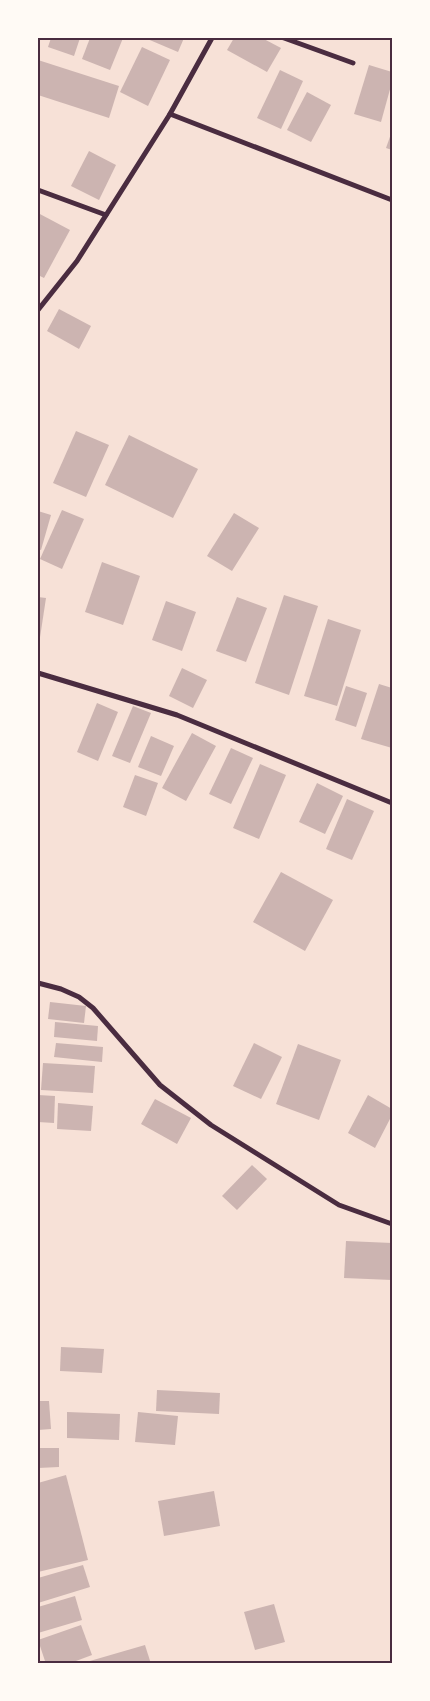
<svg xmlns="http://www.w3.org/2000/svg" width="430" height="1701" font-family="'Space Grotesk',sans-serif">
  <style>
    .building { fill: #ccb4b1 }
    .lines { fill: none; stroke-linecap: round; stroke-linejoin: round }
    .minor { stroke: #4a2c40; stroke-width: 5 }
    .neatline { fill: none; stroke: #4a2c40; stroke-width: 2 }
  </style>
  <rect width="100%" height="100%" fill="#f7e1d7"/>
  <!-- building -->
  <g class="building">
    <polygon points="51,38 80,38 74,56 48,47"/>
    <polygon points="90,38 123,38 110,70 82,59"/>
    <polygon points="145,38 184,38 178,52"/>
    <polygon points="234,38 262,38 281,48 267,72 227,50"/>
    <polygon points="142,47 170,60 148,106 120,92"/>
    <polygon points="38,60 119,86 109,118 38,95"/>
    <polygon points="369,65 392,72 392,82 381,122 354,114"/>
    <polygon points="280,70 303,81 281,129 257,118"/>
    <polygon points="307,92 331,105 311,142 287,130"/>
    <polygon points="392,131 392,150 386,148"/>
    <polygon points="89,151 116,165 99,200 71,186"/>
    <polygon points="38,213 70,230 44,278 38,275"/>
    <polygon points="59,309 91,326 79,349 47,331"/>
    <polygon points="76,431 109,445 86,497 53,483"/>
    <polygon points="129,435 198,469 173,518 105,485"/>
    <polygon points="62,510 84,519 62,569 40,559"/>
    <polygon points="38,511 51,515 41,550 38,549"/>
    <polygon points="234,513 259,528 232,571 207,556"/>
    <polygon points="102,562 140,576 123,625 85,612"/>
    <polygon points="284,595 318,606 289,695 255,683"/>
    <polygon points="38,597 46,598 39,644 38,643"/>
    <polygon points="237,597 267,608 246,662 216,651"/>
    <polygon points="166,601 196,612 182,651 152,640"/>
    <polygon points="328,619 361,630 337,706 304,696"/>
    <polygon points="182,668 207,680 193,708 169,696"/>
    <polygon points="379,684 392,688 392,748 361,739"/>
    <polygon points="346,686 367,693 356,727 335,720"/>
    <polygon points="97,703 118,712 98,761 77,752"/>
    <polygon points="133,706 151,713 130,763 112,756"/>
    <polygon points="192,733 216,746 186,801 162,788"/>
    <polygon points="151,736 174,746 161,776 138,767"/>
    <polygon points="231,748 253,758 231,804 209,794"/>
    <polygon points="260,764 286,775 259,839 233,828"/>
    <polygon points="135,775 158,783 146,816 123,807"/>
    <polygon points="317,783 343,796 325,834 299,822"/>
    <polygon points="347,799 374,811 352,860 326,849"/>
    <polygon points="281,872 333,900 305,951 253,922"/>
    <polygon points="50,1002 86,1006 84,1023 48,1019"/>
    <polygon points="55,1022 98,1026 97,1041 54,1037"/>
    <polygon points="56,1043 103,1047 102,1062 54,1057"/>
    <polygon points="254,1043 282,1057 261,1099 233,1086"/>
    <polygon points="298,1044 341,1060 319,1120 276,1104"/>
    <polygon points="43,1063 95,1066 93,1093 41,1090"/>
    <polygon points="38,1095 55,1096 54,1123 38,1122"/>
    <polygon points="368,1095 392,1109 392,1115 375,1148 348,1133"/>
    <polygon points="155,1099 191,1118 177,1144 141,1124"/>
    <polygon points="58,1103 93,1106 91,1131 57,1129"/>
    <polygon points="252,1165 267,1179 237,1210 222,1196"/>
    <polygon points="346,1241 392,1243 392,1280 344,1278"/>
    <polygon points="61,1347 104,1349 102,1373 60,1371"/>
    <polygon points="157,1390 220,1393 219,1414 156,1411"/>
    <polygon points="38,1401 49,1401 51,1429 38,1430"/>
    <polygon points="67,1412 120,1414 119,1440 67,1438"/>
    <polygon points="138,1412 178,1416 175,1445 135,1442"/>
    <polygon points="38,1448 59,1448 59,1467 38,1468"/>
    <polygon points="66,1475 88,1560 38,1572 38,1483"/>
    <polygon points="214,1491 220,1526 164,1536 158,1501"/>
    <polygon points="83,1565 90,1587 38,1603 38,1578"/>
    <polygon points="75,1596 82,1620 38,1633 38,1607"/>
    <polygon points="274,1604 285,1642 255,1650 244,1612"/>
    <polygon points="81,1625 92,1655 68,1664 46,1664 38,1640"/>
    <polygon points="145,1645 151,1664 83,1664 83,1663"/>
  </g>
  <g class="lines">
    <!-- minor -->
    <g class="minor">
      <polyline points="284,38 353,63"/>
      <polyline points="170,114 212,38"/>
      <polyline points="38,190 106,215"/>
      <polyline points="38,310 77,261 170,114 392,200"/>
      <polyline points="38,673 177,715 392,803"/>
      <polyline points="38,983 61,989 79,997 93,1008 160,1085 211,1125 339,1205 392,1224"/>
    </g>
  </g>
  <!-- border -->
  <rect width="430" height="1701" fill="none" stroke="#fffaf5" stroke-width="78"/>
  <rect x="39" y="39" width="352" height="1623" class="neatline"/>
</svg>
